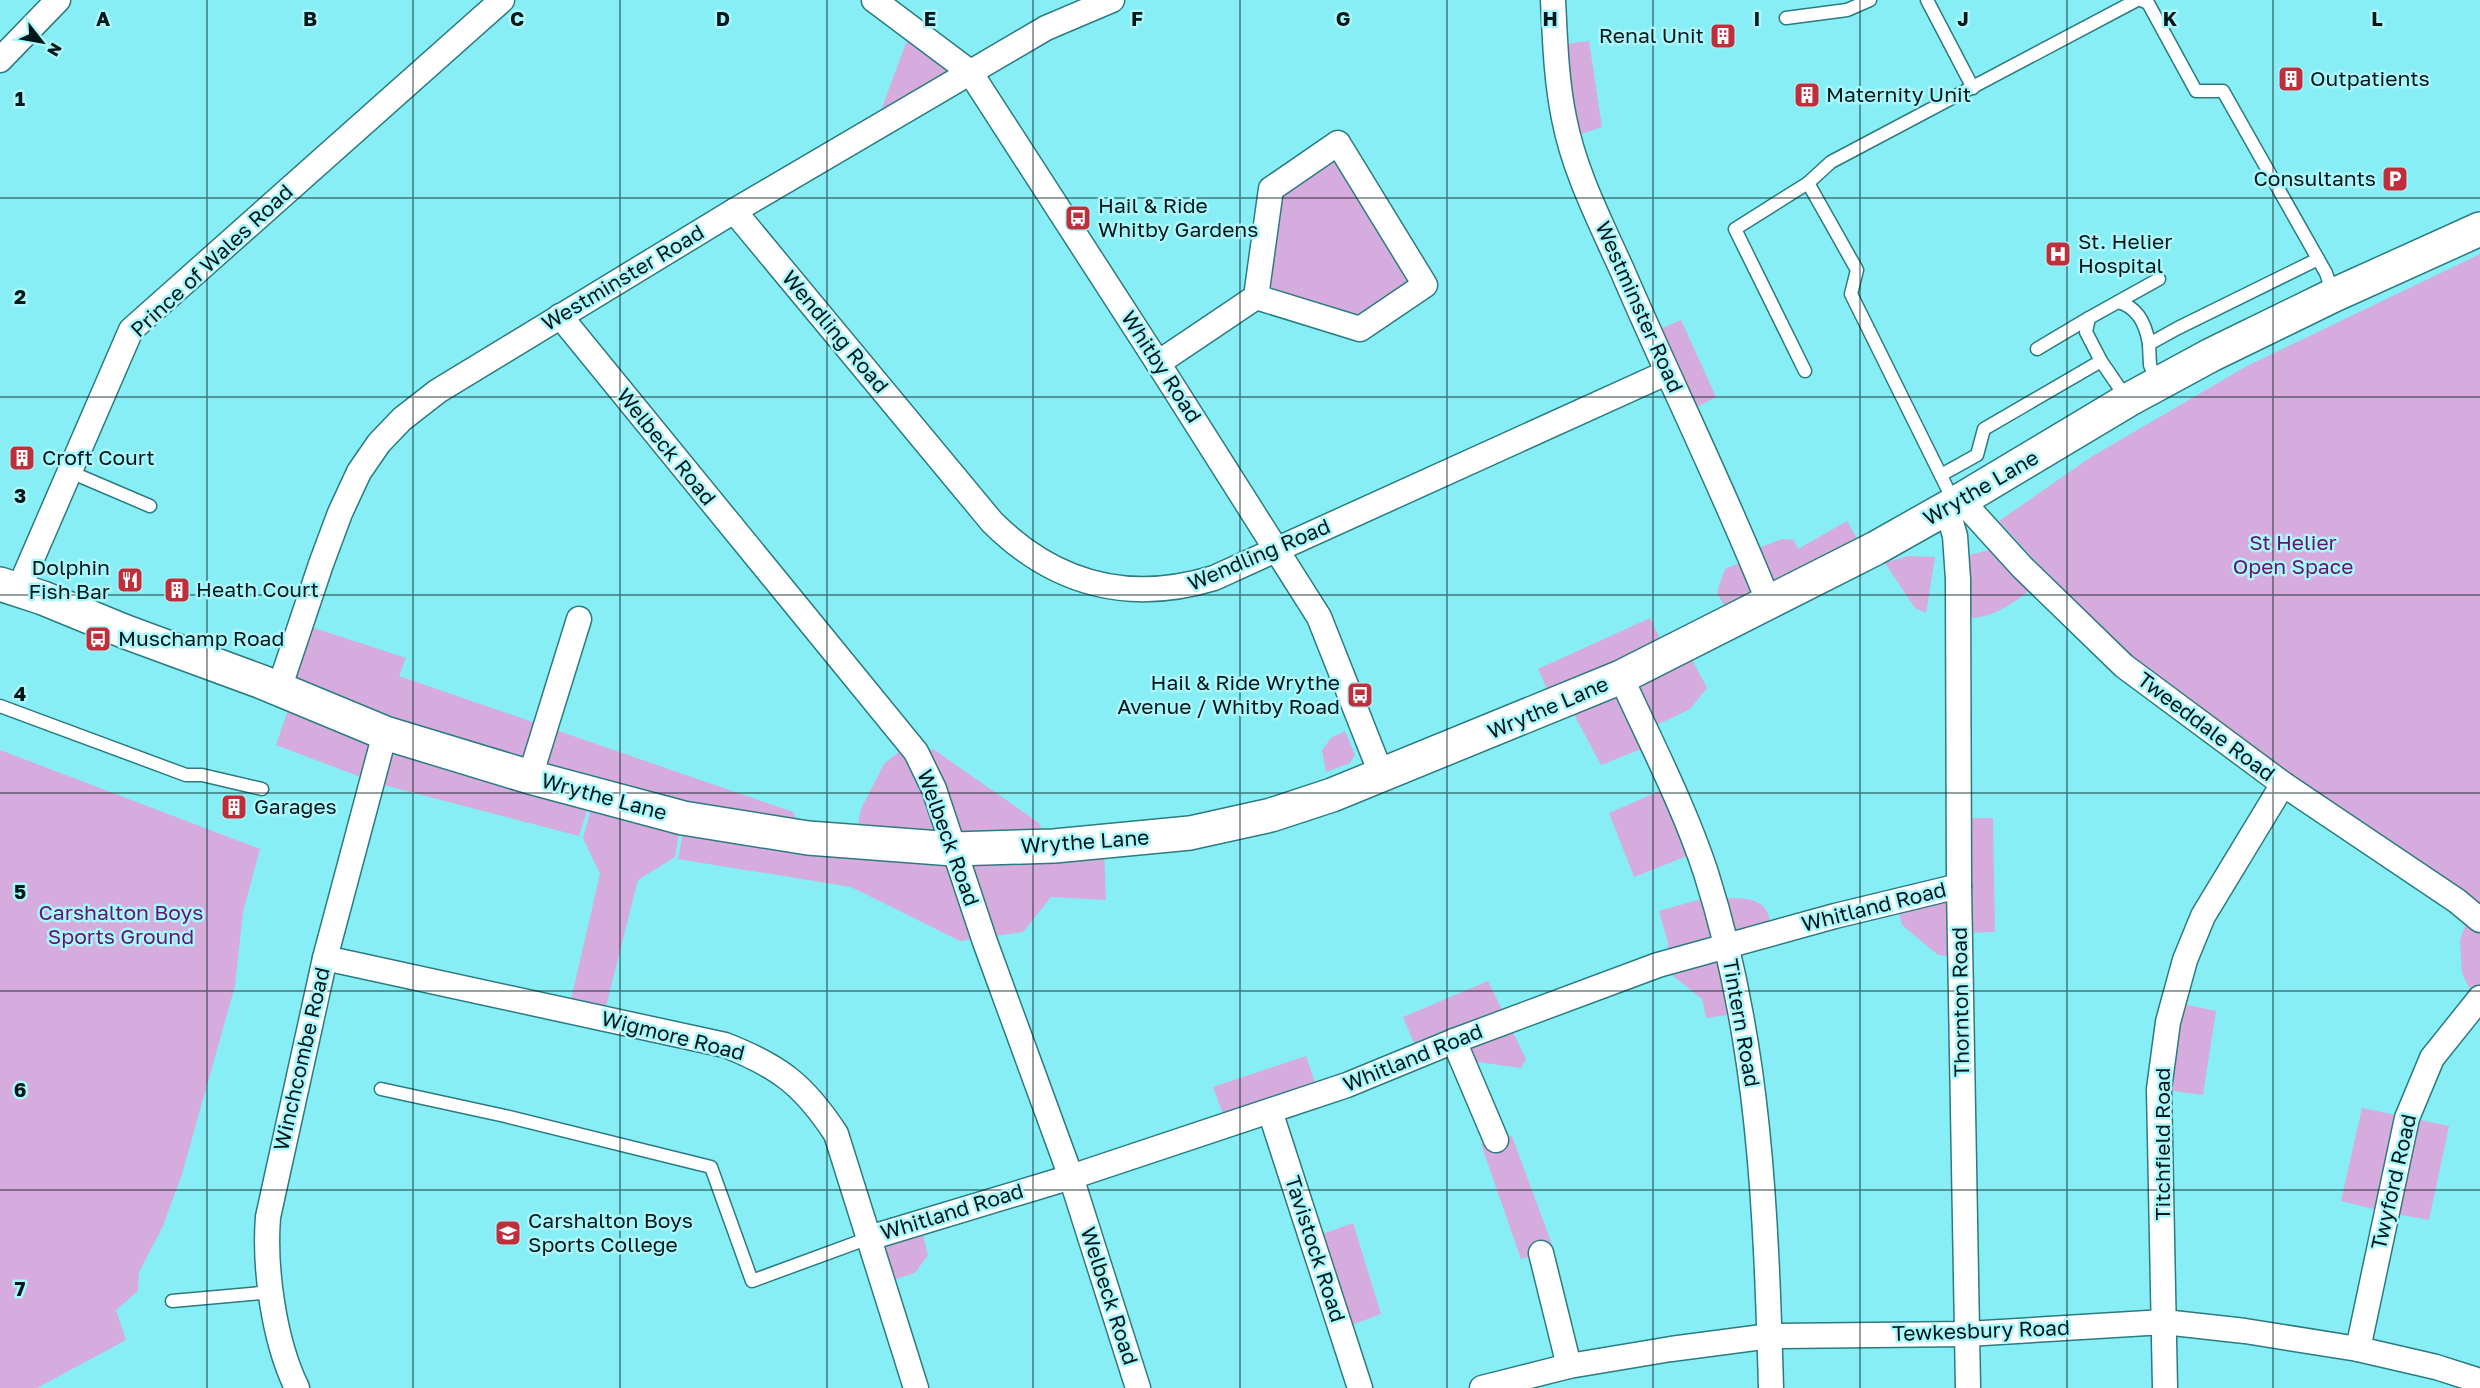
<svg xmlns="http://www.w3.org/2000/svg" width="2480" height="1388" font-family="'Golos Text',sans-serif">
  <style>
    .green { fill: #d6abde }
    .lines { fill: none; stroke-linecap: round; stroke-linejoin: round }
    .lane-casing { stroke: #2b7b81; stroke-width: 15 }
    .street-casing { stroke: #2b7b81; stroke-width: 27 }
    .secondary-casing { stroke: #2b7b81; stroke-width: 36 }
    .lane { stroke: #fff; stroke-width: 12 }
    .street { stroke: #fff; stroke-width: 24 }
    .secondary { stroke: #fff; stroke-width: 33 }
    .grid { fill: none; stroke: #021718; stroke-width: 1.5; stroke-opacity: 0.55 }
    .labels { text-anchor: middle; stroke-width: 5; stroke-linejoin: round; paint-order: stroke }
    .poi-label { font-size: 21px; fill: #021718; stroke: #aaf8fd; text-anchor: start }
    .street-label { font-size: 21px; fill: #021718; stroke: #aaf8fd }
    .park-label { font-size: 21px; fill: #651372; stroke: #aaf8fd }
    .grid-label { font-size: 20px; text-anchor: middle; font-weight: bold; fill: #021718; stroke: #aaf8fd; stroke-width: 5; stroke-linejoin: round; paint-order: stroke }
  </style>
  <rect width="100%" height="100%" fill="#88eef5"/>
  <!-- green -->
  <g class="green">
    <polygon points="910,32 962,71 877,121"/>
    <polygon points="1589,41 1602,127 1572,137 1559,45"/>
    <polygon points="1338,143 1425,285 1360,329 1256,297 1271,189"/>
    <polygon points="2480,254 2480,913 2208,725 2098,630 1999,521 2091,457 2247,366"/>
    <polygon points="1681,320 1716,397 1689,411 1653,332"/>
    <polygon points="1847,521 1863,549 1731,619 1717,592 1725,569 1754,557 1751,551 1782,539 1794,540 1798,549"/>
    <path d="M1990,550L2029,591C2011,605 1990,619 1966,618L1969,555Z"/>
    <polygon points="1908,556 1935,557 1926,613 1915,608 1885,563"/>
    <polygon points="1650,618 1666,651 1554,705 1538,669"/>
    <polygon points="305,625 406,658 399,676 793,812 803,834 684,815 283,687"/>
    <polygon points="1687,650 1707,688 1690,709 1640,733 1646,747 1601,765 1569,705"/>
    <polygon points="288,710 384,734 371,781 276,745"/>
    <polygon points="1345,731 1355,755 1350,763 1326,772 1322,750 1331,738"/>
    <polygon points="386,735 591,797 579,836 372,782"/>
    <polygon points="907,745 913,756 933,749 1039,823 1052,852 1104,846 1106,900 1051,897 1023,932 960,941 851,887 678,859 685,821 854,846 861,809 884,764"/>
    <polygon points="0,750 260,849 243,912 235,986 182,1174 162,1228 139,1272 138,1291 116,1310 126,1340 37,1388 0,1388"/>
    <polygon points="1671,786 1697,852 1634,877 1609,813"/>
    <polygon points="594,798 681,819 675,857 638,880 604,1014 569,1008 600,874 583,838"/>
    <polygon points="1958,818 1993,818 1995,932 1960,933"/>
    <polygon points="1955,891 1957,957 1938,955 1902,925 1897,904"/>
    <path d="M1712,896C1729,901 1755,893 1766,910C1770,916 1771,926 1773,933L1727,947L1741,1013L1706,1018L1702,999L1672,975L1668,962V943L1659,911Z"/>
    <polygon points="2470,912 2480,920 2480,1005 2476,1002 2462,973 2460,940"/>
    <polygon points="1488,981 1526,1059 1521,1068 1462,1060 1454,1042 1419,1055 1403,1017"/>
    <polygon points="2174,1002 2216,1011 2203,1095 2159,1089"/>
    <polygon points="1306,1056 1319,1094 1227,1125 1213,1087"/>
    <polygon points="2362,1108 2449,1126 2429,1220 2385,1212 2341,1201"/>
    <polygon points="1512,1136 1554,1250 1521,1259 1481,1144"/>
    <polygon points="1353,1223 1381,1314 1341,1329 1311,1238"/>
    <polygon points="921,1227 928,1255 915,1273 886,1282 873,1240"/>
  </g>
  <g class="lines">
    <!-- lane casing -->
    <g class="lane-casing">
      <g id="lane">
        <polyline points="1927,0 1973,88"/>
        <polyline points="2141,0 2148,3 2196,91 2223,91 2326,273 2333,294"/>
        <polyline points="1786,18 1847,10 1870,0"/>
        <path d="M2118,302C2138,307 2146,325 2149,344"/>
        <polyline points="2037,349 2089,318"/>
        <polyline points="2101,361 2086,332 2089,318 2159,279"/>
        <polyline points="1805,371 1735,229 1808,183"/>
        <polyline points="2158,384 2150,365 2149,344 2178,328 2318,259"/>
        <polyline points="68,471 150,506"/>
        <polyline points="1941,475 1977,455 1984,429 2101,361 2127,399"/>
        <polyline points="1954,502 1851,294 1857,270 1808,183 1831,162 2137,0"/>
        <polyline points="0,706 186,775 202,775 262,789"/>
        <polyline points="381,1089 505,1116 711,1167 752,1281 869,1238"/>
        <polyline points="172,1301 272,1292"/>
      </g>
    </g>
    <!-- street casing -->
    <g class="street-casing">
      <g id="street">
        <polyline points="874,0 970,72 1158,363 1319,617 1382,776"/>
        <path d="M1553,0C1555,39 1556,79 1564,118C1574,171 1600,221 1622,270C1670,382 1724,490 1769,603"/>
        <polyline points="0,60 58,0"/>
        <path d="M734,211L992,522C1054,584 1129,604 1214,578L1666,373"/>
        <polyline points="560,316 916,752 934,789 985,942 1071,1177 1138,1388"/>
        <polyline points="1158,363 1256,297 1271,189 1338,143 1425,285 1360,329 1256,297"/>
        <polyline points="1961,500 2022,567 2124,666 2283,784 2457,901 2480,920"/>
        <polyline points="1947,508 1955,536 1958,579 1959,886 1968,1388"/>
        <polyline points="18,591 131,330 502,0"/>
        <path d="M1621,677C1650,741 1684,806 1706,873C1760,1042 1766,1212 1771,1388"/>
        <polyline points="279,689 321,564 340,513 359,472 379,443 402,419 438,391 734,211 1046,28 1112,0"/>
        <polyline points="530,777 579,619"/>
        <path d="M325,958L725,1045C779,1066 804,1085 836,1134L916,1388"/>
        <polyline points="1454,1041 1496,1140"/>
        <polyline points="1270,1111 1360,1388"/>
        <polyline points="869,1238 1071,1177 1347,1085 1454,1041 1658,965 1835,916 1959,886"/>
        <polyline points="1541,1253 1569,1366"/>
        <polyline points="2358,1349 2407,1118 2432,1058 2480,998"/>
        <path d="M297,1388C274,1341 264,1269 268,1217L325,958L385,733"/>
        <polyline points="1482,1388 1569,1366 1671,1349 1770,1336 1967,1334 2164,1322 2245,1331 2358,1349 2436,1367 2480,1381"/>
        <polyline points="2165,1388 2159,1089 2168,1022 2185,960 2203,916 2283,784"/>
      </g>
    </g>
    <!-- secondary casing -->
    <g class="secondary-casing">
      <polyline id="secondary" points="0,584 43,598 126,632 262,682 385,733 530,777 683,818 808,838 953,849 1054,846 1190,833 1271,815 1332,795 1621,677 1876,548 1961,500 2128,400 2211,355 2334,295 2480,229"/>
    </g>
    <!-- lane -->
    <use href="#lane" class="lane"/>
    <!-- street -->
    <use href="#street" class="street"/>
    <!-- secondary -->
    <use href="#secondary" class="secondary"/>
  </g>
  <!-- grid -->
  <path class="grid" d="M207,0V1388M413,0V1388M620,0V1388M827,0V1388M1033,0V1388M1240,0V1388M1447,0V1388M1653,0V1388M1860,0V1388M2067,0V1388M2273,0V1388M0,198H2480M0,397H2480M0,595H2480M0,793H2480M0,991H2480M0,1190H2480"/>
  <!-- icons -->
  <defs>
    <g id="building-square" transform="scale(1.35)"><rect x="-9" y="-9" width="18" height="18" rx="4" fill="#bf2e3b" stroke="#aaf8fd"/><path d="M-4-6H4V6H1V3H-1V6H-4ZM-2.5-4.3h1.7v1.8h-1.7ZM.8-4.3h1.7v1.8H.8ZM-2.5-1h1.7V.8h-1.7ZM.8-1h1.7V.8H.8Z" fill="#fff"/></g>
    <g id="parking-square" transform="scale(1.35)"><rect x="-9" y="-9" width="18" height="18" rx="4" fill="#bf2e3b" stroke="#aaf8fd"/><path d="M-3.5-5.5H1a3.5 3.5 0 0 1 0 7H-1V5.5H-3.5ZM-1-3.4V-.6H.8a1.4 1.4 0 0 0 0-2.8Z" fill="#fff"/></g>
    <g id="bus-square" transform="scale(1.35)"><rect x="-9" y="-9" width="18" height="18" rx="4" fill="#bf2e3b" stroke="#aaf8fd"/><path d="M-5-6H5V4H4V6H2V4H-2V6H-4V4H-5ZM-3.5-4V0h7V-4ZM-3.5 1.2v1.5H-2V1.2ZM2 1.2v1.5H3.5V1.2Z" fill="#fff"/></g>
    <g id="hospital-square" transform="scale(1.35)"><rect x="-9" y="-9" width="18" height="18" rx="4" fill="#bf2e3b" stroke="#aaf8fd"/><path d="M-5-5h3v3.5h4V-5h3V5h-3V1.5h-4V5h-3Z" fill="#fff"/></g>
    <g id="restaurant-square" transform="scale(1.35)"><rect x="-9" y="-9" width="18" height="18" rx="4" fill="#bf2e3b" stroke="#aaf8fd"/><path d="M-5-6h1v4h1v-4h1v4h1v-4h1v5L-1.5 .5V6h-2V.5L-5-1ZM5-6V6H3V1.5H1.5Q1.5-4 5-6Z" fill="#fff"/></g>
    <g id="school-square" transform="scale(1.35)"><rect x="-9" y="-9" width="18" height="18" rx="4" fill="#bf2e3b" stroke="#aaf8fd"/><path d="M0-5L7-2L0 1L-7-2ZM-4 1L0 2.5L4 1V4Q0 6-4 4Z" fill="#fff"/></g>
  </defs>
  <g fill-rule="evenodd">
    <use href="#building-square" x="1723" y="36"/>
    <use href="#building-square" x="2291" y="79"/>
    <use href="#building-square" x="1807" y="95"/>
    <use href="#parking-square" x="2395" y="179"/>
    <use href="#bus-square" x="1078" y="218"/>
    <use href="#hospital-square" x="2058" y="254"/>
    <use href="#building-square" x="22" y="458"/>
    <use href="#restaurant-square" x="130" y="580"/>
    <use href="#building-square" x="177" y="590"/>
    <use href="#bus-square" x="98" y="639"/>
    <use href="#bus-square" x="1360" y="695"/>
    <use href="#building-square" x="234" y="807"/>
    <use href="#school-square" x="508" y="1233"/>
  </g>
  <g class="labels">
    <!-- poi labels -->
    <g class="poi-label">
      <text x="1704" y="43" text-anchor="end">Renal Unit</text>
      <text x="2310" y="86">Outpatients</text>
      <text x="1826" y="102">Maternity Unit</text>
      <text x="2376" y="186" text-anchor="end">Consultants</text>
      <text x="1098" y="213">Hail &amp; Ride<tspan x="1098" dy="24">Whitby Gardens</tspan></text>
      <text x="2078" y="249">St. Helier<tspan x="2078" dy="24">Hospital</tspan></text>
      <text x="42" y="465">Croft Court</text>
      <text x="110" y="575" text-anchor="end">Dolphin<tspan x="110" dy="24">Fish Bar</tspan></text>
      <text x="196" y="597">Heath Court</text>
      <text x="118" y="646">Muschamp Road</text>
      <text x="1340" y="690" text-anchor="end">Hail &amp; Ride Wrythe<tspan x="1340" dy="24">Avenue / Whitby Road</tspan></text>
      <text x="254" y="814">Garages</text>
      <text x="528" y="1228">Carshalton Boys<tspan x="528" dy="24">Sports College</tspan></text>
    </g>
    <!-- street labels -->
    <g class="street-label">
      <text transform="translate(212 261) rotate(-43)" y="7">Prince of Wales Road</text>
      <text transform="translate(623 278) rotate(-31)" y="7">Westminster Road</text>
      <text transform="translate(1639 307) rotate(66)" y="7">Westminster Road</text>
      <text transform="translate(835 332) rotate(50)" y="7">Wendling Road</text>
      <text transform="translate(1161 367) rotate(57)" y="7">Whitby Road</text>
      <text transform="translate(666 447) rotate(51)" y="7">Welbeck Road</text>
      <text transform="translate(1981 488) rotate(-30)" y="7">Wrythe Lane</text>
      <text transform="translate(1259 555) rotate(-23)" y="7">Wendling Road</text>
      <text transform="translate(1548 708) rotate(-23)" y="7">Wrythe Lane</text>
      <text transform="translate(2206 727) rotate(37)" y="7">Tweeddale Road</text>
      <text transform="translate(604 797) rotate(15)" y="7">Wrythe Lane</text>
      <text transform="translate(948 838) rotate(70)" y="7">Welbeck Road</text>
      <text transform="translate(1085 842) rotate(-4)" y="7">Wrythe Lane</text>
      <text transform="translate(1874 907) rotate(-14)" y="7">Whitland Road</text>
      <text transform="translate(1961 1002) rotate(-91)" y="7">Thornton Road</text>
      <text transform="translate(1741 1023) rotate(80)" y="7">Tintern Road</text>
      <text transform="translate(673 1036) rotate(14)" y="7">Wigmore Road</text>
      <text transform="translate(1413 1058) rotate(-22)" y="7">Whitland Road</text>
      <text transform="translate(302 1059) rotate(-77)" y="7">Winchcombe Road</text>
      <text transform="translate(2163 1144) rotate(-90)" y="7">Titchfield Road</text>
      <text transform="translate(2394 1182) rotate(-77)" y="7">Twyford Road</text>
      <text transform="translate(952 1212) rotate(-17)" y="7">Whitland Road</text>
      <text transform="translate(1315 1249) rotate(72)" y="7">Tavistock Road</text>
      <text transform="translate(1109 1296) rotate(72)" y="7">Welbeck Road</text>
      <text transform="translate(1981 1331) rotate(-2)" y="7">Tewkesbury Road</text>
    </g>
    <!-- park labels -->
    <g class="park-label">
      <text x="2293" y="550">St Helier<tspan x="2293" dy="24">Open Space</tspan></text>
      <text x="121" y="920">Carshalton Boys<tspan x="121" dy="24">Sports Ground</tspan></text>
    </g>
  </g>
  <g class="grid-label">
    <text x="103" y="26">A</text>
    <text x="310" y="26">B</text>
    <text x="517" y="26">C</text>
    <text x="723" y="26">D</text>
    <text x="930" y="26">E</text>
    <text x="1137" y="26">F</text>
    <text x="1343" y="26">G</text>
    <text x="1550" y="26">H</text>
    <text x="1757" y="26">I</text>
    <text x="1963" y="26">J</text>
    <text x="2170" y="26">K</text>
    <text x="2377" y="26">L</text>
    <text x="20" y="106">1</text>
    <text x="20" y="304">2</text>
    <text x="20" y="503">3</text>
    <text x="20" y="701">4</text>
    <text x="20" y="899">5</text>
    <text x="20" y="1097">6</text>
    <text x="20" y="1296">7</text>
  </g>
  <!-- north arrow -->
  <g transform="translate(42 42) rotate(121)" stroke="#aaf8fd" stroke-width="4.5" paint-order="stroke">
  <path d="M0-4.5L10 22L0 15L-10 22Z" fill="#021718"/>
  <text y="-9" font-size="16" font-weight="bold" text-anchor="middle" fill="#021718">N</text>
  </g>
</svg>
